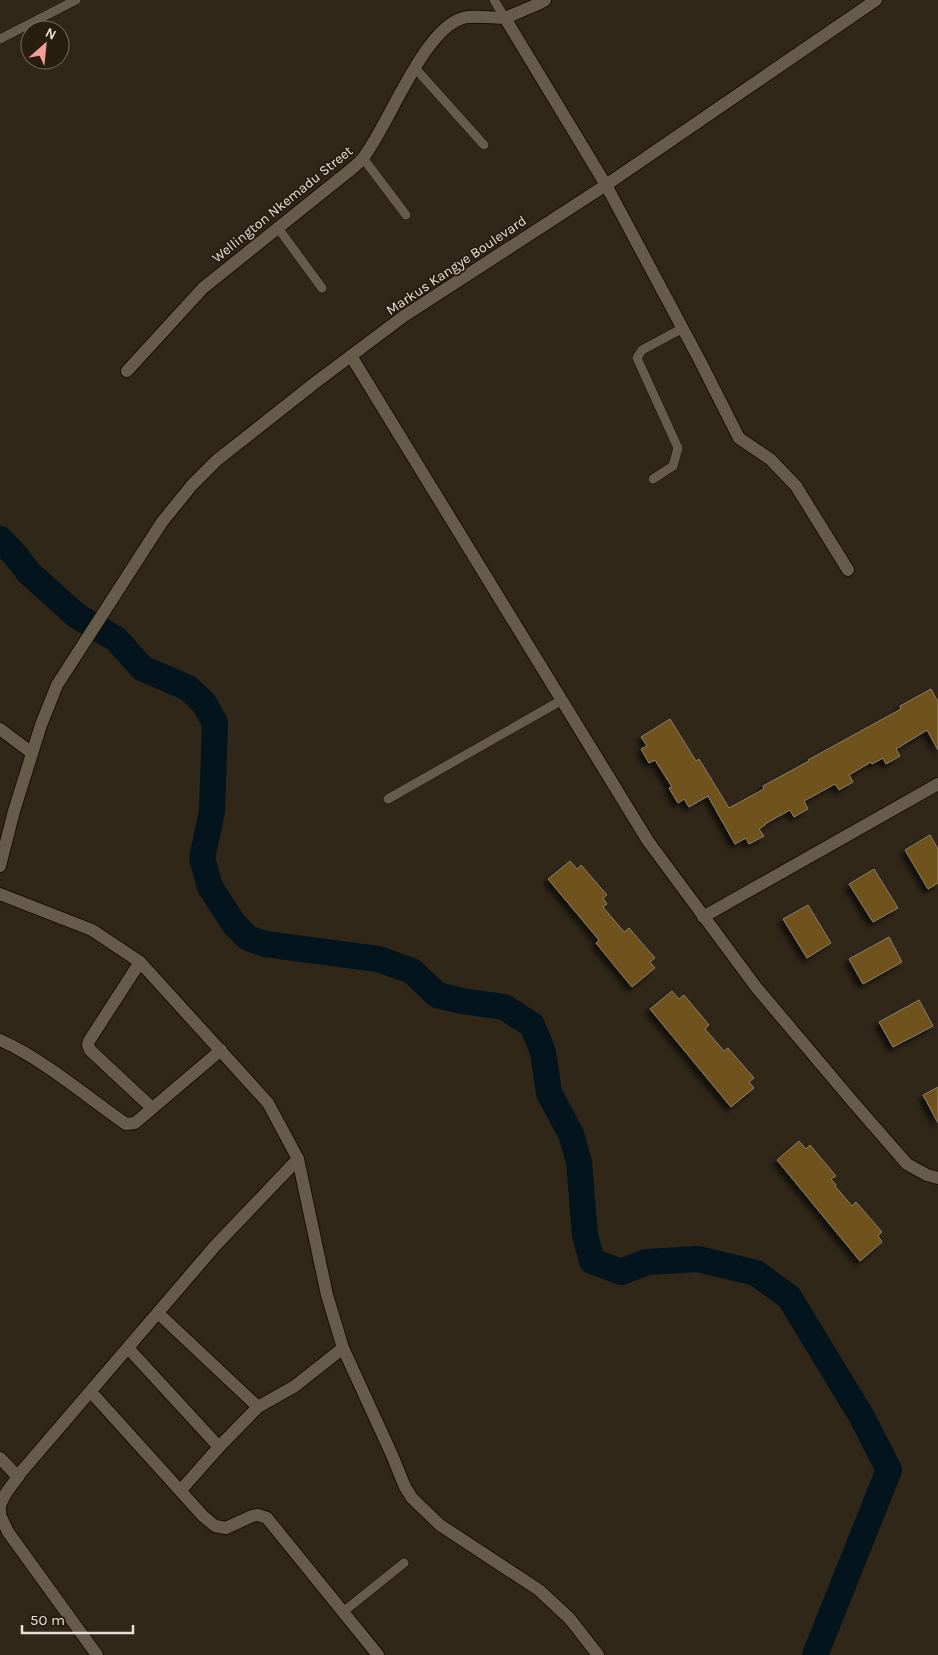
<svg xmlns="http://www.w3.org/2000/svg" width="938" height="1655" font-family="Karla,sans-serif">
  <style>
    .lines { fill: none; stroke-linecap: round; stroke-linejoin: round }
    .river { stroke: #03141d; stroke-width: 26 }
    .building { fill: #6f521d; stroke: #897e6d; filter: url(#shadow) }
    .service-casing { stroke: #181004; stroke-width: 10 }
    .minor-casing { stroke: #181004; stroke-width: 14 }
    .tertiary-casing { stroke: #181004; stroke-width: 14 }
    .service { stroke: #675c4c; stroke-width: 9 }
    .minor { stroke: #675c4c; stroke-width: 12 }
    .tertiary { stroke: #675c4c; stroke-width: 12 }
    .labels { text-anchor: middle; stroke-width: 4; stroke-linejoin: round; paint-order: stroke }
    .street-label { font-size: 14px; fill: #e5dfd6; stroke: #271e10 }
  </style>
  <defs>
    <filter id="shadow"><feDropShadow dx="-4.5" dy="4.5" stdDeviation="2.5" flood-color="#0009"/></filter>
  </defs>
  <rect width="100%" height="100%" fill="#302719"/>
  <g class="lines">
    <!-- river -->
    <polyline class="river" points="0,539 16,556 29,573 77,616 116,639 142,668 188,688 204,703 215,723 212,812 202,858 210,887 234,924 248,938 265,944 378,959 412,971 437,995 462,1001 504,1007 532,1025 543,1052 549,1093 571,1134 579,1162 585,1235 592,1261 621,1272 647,1262 698,1259 756,1273 789,1297 862,1417 889,1470 815,1655"/>
  </g>
  <!-- building -->
  <g class="building">
    <polygon points="931,689 938,702 938,750 927,730 896,749 900,756 886,764 883,758 872,764 871,762 849,775 853,782 839,790 835,784 804,801 808,809 794,817 790,810 765,824 765,825 759,829 764,836 749,844 746,838 735,844 708,796 689,807 684,799 678,803 669,788 672,787 655,760 649,763 641,749 647,746 641,737 670,719 696,761 699,759 729,808 764,789 763,786 809,761 808,760 901,709 900,706"/>
    <polygon points="930,835 938,849 938,883 928,889 905,850"/>
    <polygon points="570,861 577,869 581,865 607,895 603,898 607,904 603,907 624,932 629,928 655,958 650,962 655,968 632,987 596,943 599,940 548,879"/>
    <polygon points="874,869 898,908 873,922 849,884"/>
    <polygon points="808,905 831,943 807,958 783,919"/>
    <polygon points="889,937 902,962 863,984 849,959"/>
    <polygon points="672,991 679,999 684,995 709,1025 705,1029 724,1051 728,1048 754,1078 749,1082 754,1088 731,1107 650,1009"/>
    <polygon points="919,1000 933,1026 893,1047 879,1022"/>
    <polygon points="938,1087 938,1123 923,1095"/>
    <polygon points="799,1141 806,1149 810,1145 836,1176 831,1179 836,1185 835,1186 852,1206 856,1202 882,1232 878,1236 882,1242 860,1261 777,1160"/>
  </g>
  <g class="lines">
    <!-- service casing -->
    <g class="service-casing">
      <g id="service">
        <polyline points="494,0 505,18"/>
        <polyline points="0,39 76,0"/>
        <polyline points="415,68 484,145"/>
        <polyline points="363,158 406,215"/>
        <polyline points="278,228 322,288"/>
        <polyline points="653,479 673,466 678,448 637,358 642,350 683,328"/>
        <polyline points="388,799 562,700"/>
        <polyline points="343,1612 404,1563"/>
      </g>
    </g>
    <!-- minor casing -->
    <g class="minor-casing">
      <g id="minor">
        <polyline points="505,18 538,4 545,0"/>
        <polyline points="351,356 648,841 756,987 853,1102 907,1164 927,1175 938,1178"/>
        <path d="M127,371L203,288L349,171C354,167 359,163 363,158C389,125 423,29 463,18C474,15 493,18 505,18L606,185L699,359L739,438L770,459L796,486L848,570"/>
        <polyline points="0,729 32,753"/>
        <polyline points="0,894 92,930 140,962 268,1103 298,1159 327,1295 343,1348 392,1455 405,1487 412,1498 440,1525 539,1590 570,1619 598,1655"/>
        <polyline points="703,917 938,784"/>
        <polyline points="140,962 89,1041 88,1045 90,1050 152,1108"/>
        <path d="M0,1040C46,1061 84,1095 126,1124L135,1123L221,1050"/>
        <polyline points="158,1313 258,1407"/>
        <polyline points="128,1348 219,1447"/>
        <polyline points="91,1392 203,1516 215,1526 226,1528 252,1516 258,1515 267,1518 378,1655"/>
        <polyline points="0,1458 18,1477"/>
        <polyline points="181,1490 219,1447 258,1407 295,1386 343,1348"/>
        <polyline points="97,1655 8,1532 0,1515 0,1505 6,1493 22,1471 215,1246 298,1159"/>
      </g>
    </g>
    <!-- tertiary casing -->
    <g class="tertiary-casing">
      <polyline id="tertiary" points="0,866 14,811 41,725 57,685 162,522 192,485 217,460 316,382 404,316 606,185 876,0"/>
    </g>
    <!-- service -->
    <use href="#service" class="service"/>
    <!-- minor -->
    <use href="#minor" class="minor"/>
    <!-- tertiary -->
    <use href="#tertiary" class="tertiary"/>
  </g>
  <g class="labels">
    <!-- street labels -->
    <g class="street-label">
      <text transform="translate(282 204) rotate(-39)" y="5">Wellington Nkemadu Street</text>
      <text transform="translate(456 265) rotate(-34)" y="5">Markus Kangye Boulevard</text>
    </g>
  </g>
  <!-- north arrow -->
  <g transform="translate(45 45) rotate(27)"><circle r="24" fill="#271e10" stroke="#736b5f"/>
  <path d="M0-4L9 19L0 12L-9 19Z" fill="#f59b99"/>
  <text y="-8" font-size="14" font-weight="bold" text-anchor="middle" fill="#e5dfd6">N</text>
  </g>
  <!-- scale -->
  <path d="M22 1625v8h111v-8" fill="none" stroke="#e5dfd6" stroke-width="2.5"/>
  <text x="30" y="1625" font-size="15" fill="#e5dfd6" stroke="#271e10" stroke-width="4" paint-order="stroke">50 m</text>
</svg>
